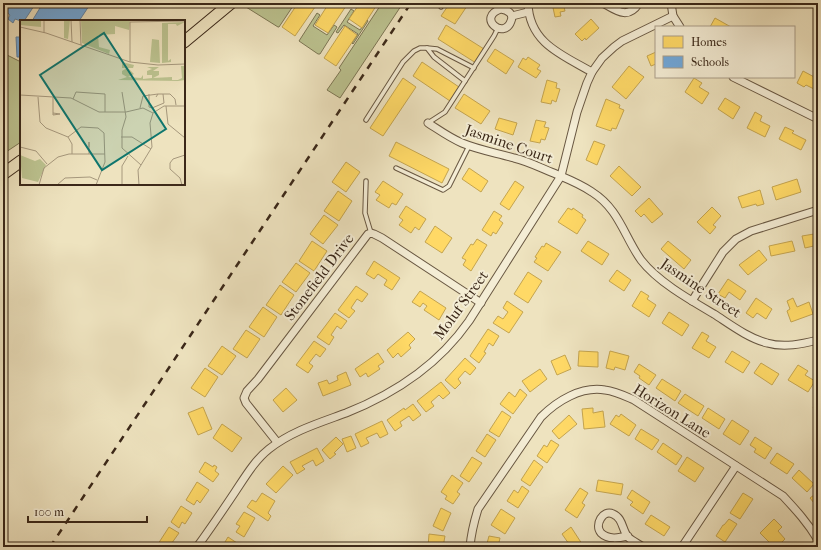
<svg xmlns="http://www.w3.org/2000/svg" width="821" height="550" font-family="'IM FELL French Canon',serif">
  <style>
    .green { fill: #bcc390; stroke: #7c7654 }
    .homes { fill: #ffd966; stroke: #c4a44f }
    .schools { fill: #6fa8dc; stroke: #5f82a2 }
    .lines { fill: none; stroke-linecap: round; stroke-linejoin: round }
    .service-casing { stroke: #685742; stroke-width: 5.5 }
    .minor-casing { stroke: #685742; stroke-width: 9 }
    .primary-casing { stroke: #3b2819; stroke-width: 13 }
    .service { stroke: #f4edd5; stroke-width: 3.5 }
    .minor { stroke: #f4edd5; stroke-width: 7 }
    .primary { stroke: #eee3bf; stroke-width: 11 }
    .rail { stroke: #3b2819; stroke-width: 2.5; stroke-dasharray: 7 7; stroke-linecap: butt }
    .labels { text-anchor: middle; stroke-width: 4; stroke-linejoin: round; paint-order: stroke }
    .street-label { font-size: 15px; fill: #3b2819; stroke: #f4edd5 }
    .inset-road { fill: none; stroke: #a6987d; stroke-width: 1 }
    .view { fill: #0f766e; fill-opacity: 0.15; stroke: #0f766e; stroke-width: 2 }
    .inset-edge { fill: none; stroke: #3b2819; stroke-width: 2 }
  </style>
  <rect width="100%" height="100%" fill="#eee3bf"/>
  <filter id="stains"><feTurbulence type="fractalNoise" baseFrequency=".005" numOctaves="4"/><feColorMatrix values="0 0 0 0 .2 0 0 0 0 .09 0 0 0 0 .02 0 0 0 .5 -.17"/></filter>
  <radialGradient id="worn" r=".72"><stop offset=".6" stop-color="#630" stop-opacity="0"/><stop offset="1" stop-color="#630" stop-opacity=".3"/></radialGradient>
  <!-- green -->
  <g class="green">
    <polygon points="251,3 295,3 279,27 278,27 246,7"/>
    <polygon points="382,3 403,3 340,98 327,90 341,70 339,68"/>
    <polygon points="351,9 354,11 347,22 360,30 367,20 368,21 353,44 352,43 358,34 344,25 338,33 336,32"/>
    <polygon points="317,13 320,15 313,26 327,35 334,25 337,27 320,54 318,54 299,41"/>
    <polygon points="3,53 21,62 21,142 3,154"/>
  </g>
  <!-- homes -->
  <g class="homes">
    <polygon points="298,3 309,3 315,7 295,36 282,27"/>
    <polygon points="329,3 348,3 328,33 315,25"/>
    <polygon points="360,3 378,3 362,28 349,19"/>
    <polygon points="450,3 469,3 455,24 441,16"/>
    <polygon points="552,3 563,3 565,11 560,12 561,16 555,17"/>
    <polygon points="616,3 630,3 627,9"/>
    <polygon points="715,18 731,27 710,27"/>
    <polygon points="591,19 599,28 586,40 585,38 582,41 575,34"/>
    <polygon points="446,25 484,49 476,63 438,39"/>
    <polygon points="345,26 357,35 336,66 324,58"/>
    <polygon points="495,49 514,61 506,74 487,61"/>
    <polygon points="656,52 656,64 651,66 647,56"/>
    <polygon points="528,57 540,65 537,69 541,71 536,78 518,67 523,58 526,60"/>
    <polygon points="422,62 459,87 450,101 413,76"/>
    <polygon points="629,66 644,77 626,99 612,87"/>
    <polygon points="803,71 818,79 818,91 806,85 804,87 797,83"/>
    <polygon points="403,78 416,87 383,136 370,128"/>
    <polygon points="694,78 702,83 699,87 709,93 702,104 685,92"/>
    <polygon points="547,80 557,83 556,88 560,89 556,102 552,100 551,104 541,102"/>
    <polygon points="464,94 490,111 481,124 455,108"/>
    <polygon points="725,98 740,107 733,119 718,109"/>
    <polygon points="606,99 620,105 619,108 624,110 616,129 612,128 611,131 596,126"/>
    <polygon points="755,112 762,116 760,121 770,126 765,137 747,128"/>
    <polygon points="499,118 517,123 513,135 495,129"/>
    <polygon points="536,120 546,122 544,127 549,128 545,140 541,139 540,143 530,141"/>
    <polygon points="785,127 794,131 792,133 806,140 801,150 779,139"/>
    <polygon points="594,141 605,145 597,165 586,160"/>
    <polygon points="396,142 449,169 442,183 389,156"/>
    <polygon points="346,162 360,172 346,192 332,182"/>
    <polygon points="619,166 641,187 632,196 610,176"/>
    <polygon points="469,168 488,181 481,192 462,179"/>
    <polygon points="797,179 801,192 776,200 772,187"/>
    <polygon points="383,181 403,194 396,205 392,203 389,208 376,200 380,195 375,192"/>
    <polygon points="515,181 524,187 509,210 500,204"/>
    <polygon points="760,190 764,204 757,206 756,204 742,208 738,197"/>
    <polygon points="338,191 352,201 339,221 324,211"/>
    <polygon points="649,198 663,214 652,223 644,214 641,217 635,211"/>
    <polygon points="406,206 426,219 419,230 415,227 411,233 399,225 403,220 399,217"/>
    <polygon points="712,207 721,216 713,225 716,227 710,234 697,222"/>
    <polygon points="568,208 572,210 573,208 583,215 582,217 586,220 577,234 558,222"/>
    <polygon points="494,211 502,216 499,220 503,223 496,234 493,232 491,236 482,230"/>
    <polygon points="324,215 338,225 323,244 310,234"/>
    <polygon points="435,226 452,238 442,253 425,242"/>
    <polygon points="814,234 815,235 818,235 818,245 805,248 802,236"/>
    <polygon points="477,239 487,245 471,271 463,265 466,260 462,258 471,244 473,245"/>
    <polygon points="312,241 327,251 314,271 299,261"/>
    <polygon points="588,241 609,254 602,265 581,251"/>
    <polygon points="668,241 691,260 684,269 661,249"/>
    <polygon points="792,241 795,251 771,256 769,246"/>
    <polygon points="546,243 561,252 548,271 534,262 537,258 535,257 542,246 544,247"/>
    <polygon points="759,250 767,260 748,275 739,265"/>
    <polygon points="374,261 400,278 392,290 384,285 387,280 378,274 374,279 366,274"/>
    <polygon points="296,263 310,273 296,292 282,282"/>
    <polygon points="617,270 631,280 624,291 609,281"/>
    <polygon points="528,272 542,281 528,303 514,294"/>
    <polygon points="728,279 746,291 740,300 729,292 725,298 718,294"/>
    <polygon points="280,285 294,295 281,315 266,305"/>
    <polygon points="356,286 368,294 362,302 357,299 351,308 355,311 349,318 338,310"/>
    <polygon points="420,291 446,308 439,320 424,310 427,306 423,303 420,307 412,302"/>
    <polygon points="641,291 649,296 647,299 656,305 649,317 632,306"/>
    <polygon points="756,298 772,309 766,319 757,313 753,318 746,313"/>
    <polygon points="793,298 797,307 809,302 813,314 791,322 787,311 790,309 787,301"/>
    <polygon points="507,301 523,312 509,333 493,323 498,316 503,319 508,312 503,308"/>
    <polygon points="263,307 277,317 264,337 249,327"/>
    <polygon points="669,312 689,325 682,336 662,323"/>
    <polygon points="335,313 347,321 341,329 337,326 331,335 334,337 329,345 317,337"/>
    <polygon points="488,329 499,336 493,346 489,343 484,352 486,353 479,363 470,356"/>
    <polygon points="246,330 260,339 247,358 233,349"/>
    <polygon points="408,332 415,339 409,345 411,348 401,357 398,353 393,358 387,350"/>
    <polygon points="702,332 709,336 706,341 716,347 709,358 692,348"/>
    <polygon points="314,341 326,349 320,357 316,354 309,363 313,366 308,373 296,365"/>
    <polygon points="222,346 236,356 222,375 208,366"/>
    <polygon points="579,351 598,352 598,367 578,366"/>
    <polygon points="610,351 629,356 625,370 615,367 614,370 606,368"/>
    <polygon points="732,351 750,362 743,373 725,362"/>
    <polygon points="378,353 384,362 378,366 380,369 368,377 366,373 360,377 355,369"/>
    <polygon points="565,355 571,369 557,375 551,361"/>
    <polygon points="465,358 476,368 470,375 465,371 458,379 461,383 455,389 445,380"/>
    <polygon points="761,363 779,374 772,385 754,373"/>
    <polygon points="639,364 656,375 649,385 639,378 640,376 634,372"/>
    <polygon points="798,365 808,371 805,375 815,381 808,392 788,380"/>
    <polygon points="205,368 218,377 205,397 191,388"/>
    <polygon points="540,369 547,379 530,392 522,381"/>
    <polygon points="346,372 351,385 323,396 318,383 327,380 329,384 338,380 337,376"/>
    <polygon points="662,379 681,391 675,401 656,388"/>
    <polygon points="441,382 450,393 443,399 439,395 431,402 434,406 426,412 417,401"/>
    <polygon points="286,388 297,400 283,412 273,400"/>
    <polygon points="520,389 527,395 513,414 500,404 509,392 515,397"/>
    <polygon points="685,394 704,406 698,416 678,403"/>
    <polygon points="818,400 818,411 813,408"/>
    <polygon points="413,404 421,415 413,421 409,416 400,422 402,426 395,431 387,420 404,408 405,410"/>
    <polygon points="203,407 212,429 198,435 188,413"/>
    <polygon points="593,408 593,413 603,411 605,427 584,429 582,409"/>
    <polygon points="708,408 725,419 719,429 702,418"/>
    <polygon points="502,411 511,417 499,437 489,431"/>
    <polygon points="621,414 636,425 629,436 610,424 616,415 619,417"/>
    <polygon points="569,415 577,424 559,439 552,431"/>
    <polygon points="732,420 749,431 740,445 723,434"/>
    <polygon points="382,421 388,434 380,438 377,433 366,438 369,443 361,447 355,434"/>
    <polygon points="222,424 242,438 232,452 213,438"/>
    <polygon points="641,429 659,440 652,450 635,439"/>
    <polygon points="487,434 496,440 485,457 476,451"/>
    <polygon points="351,436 356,448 347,452 342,439"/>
    <polygon points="336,437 343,444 334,453 336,454 330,459 322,450"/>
    <polygon points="755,437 772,448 765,459 754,452 756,449 750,445"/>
    <polygon points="551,440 559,445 547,463 537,456 544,445 547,447"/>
    <polygon points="663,443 682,456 676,465 657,452"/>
    <polygon points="317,448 324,461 316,466 313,460 302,466 305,469 297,474 290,462"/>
    <polygon points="777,453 794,464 787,474 770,463"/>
    <polygon points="472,457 482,463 469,482 460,476"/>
    <polygon points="687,457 704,468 695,482 678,471"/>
    <polygon points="534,460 543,467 530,486 521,480"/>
    <polygon points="205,462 213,467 214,465 217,467 215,471 219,474 213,482 199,472"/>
    <polygon points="283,466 293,475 276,493 266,484"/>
    <polygon points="799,470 814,484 807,492 792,478"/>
    <polygon points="452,475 463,483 457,492 460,494 453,504 445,499 447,496 441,492"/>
    <polygon points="598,480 623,484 621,495 596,491"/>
    <polygon points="197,482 209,490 200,503 197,500 194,505 186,500"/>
    <polygon points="522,486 529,491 518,508 507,501 514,490 518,493"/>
    <polygon points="580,488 588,493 582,503 585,505 577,518 565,510"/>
    <polygon points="632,490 650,502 643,514 630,505 633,502 627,498"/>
    <polygon points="818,492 818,508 810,498"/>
    <polygon points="262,493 275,501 268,513 271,516 268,521 247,507 252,500 256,502"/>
    <polygon points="743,493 753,499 740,519 730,513"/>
    <polygon points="181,506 192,513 185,524 182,522 179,528 171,522"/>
    <polygon points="441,508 451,513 443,531 433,526"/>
    <polygon points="501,509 515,518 505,534 491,525"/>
    <polygon points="244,512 255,518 244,537 236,532 240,526 236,524"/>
    <polygon points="651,515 670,527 664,536 645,524"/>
    <polygon points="729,519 737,524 725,542 716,536 723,525 724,525"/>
    <polygon points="774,519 782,527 778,531 785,539 777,547 774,547 760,533"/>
    <polygon points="169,527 179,533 169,547 162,547 158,544"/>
    <polygon points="571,527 584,547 571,547 562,534"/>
    <polygon points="429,534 445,536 443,547 428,547"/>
    <polygon points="489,536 500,538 498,547 486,547"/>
    <polygon points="228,537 237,543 234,547 222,547"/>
    <polygon points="710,542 717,547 707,547"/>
  </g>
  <!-- schools -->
  <g class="schools">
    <polygon points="6,3 36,3 24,21 21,21 15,19 13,23 8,19 10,15 3,9"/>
    <polygon points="43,3 91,3 79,21 32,21"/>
    <polygon points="16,37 21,37 21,57 17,57"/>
  </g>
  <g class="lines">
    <!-- service casing -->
    <g class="service-casing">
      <g id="service">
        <polyline points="495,3 497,11"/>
        <polyline points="441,7 443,3"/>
        <polyline points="465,81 434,57 427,48 437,49 474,68"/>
        <polyline points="366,120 403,62 414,51 420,48 427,48"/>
        <polyline points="428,123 445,112 494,36 498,28"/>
        <polyline points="396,168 443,190 449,186 469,146"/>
        <polyline points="366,181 365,213 371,233"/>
      </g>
    </g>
    <!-- minor casing -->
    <g class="minor-casing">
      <g id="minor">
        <path d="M528,3C529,43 562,55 592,72"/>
        <path d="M603,3C617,11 628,20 639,3"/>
        <polyline points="671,3 673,16 680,27"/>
        <path d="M501,9C508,10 514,14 511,21C504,41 476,17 501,9Z"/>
        <polyline points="512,16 528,12"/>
        <polyline points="733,77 818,119"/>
        <path d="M428,123C439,130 450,138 462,143C479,150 497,153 514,158C527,161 539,167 551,172C565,178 579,183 592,192C619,209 624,236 641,260C658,282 690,300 714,314C731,325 748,338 767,343C784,348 802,344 818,340"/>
        <polyline points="692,301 723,252 736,239 751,231 818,210"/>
        <polyline points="277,442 246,403 244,398 247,391 258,379 368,234 371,233 374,234 382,238 481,303"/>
        <path d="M628,536C619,538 608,540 601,533C594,525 603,509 613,514C623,518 622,530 628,537C632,541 639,544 643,547"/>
        <path d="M197,547C210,529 223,510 235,492C245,477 255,460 269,449C292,431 319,423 346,413C394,394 439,364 469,321L561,176L577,112L587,83L592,72L602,58L614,47L622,41L673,16"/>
        <path d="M470,547C471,534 474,522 478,509L541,417C557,401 581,386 605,390C615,391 625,396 634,400L783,496C796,510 808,523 818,540"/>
        <polyline points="682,547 736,466"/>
      </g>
    </g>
    <!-- primary casing -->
    <g class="primary-casing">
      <g id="primary">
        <polyline points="184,42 231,3"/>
        <polyline points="3,174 21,161"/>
      </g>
    </g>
    <!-- service -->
    <use href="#service" class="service"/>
    <!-- minor -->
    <use href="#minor" class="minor"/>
    <!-- primary -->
    <use href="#primary" class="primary"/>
    <!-- rail -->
    <polyline class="rail" points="50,547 411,3"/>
  </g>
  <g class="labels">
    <!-- street labels -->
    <g class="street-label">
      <text transform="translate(509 144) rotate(19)" y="5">Jasmine Court</text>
      <text transform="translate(319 277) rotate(-53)" y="5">Stonefield Drive</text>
      <text transform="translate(701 288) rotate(34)" y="5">Jasmine Street</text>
      <text transform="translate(461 305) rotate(-54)" y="5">Moluf Street</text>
      <text transform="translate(672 411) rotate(32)" y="5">Horizon Lane</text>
    </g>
  </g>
  <!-- overview -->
  <g transform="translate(20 20)">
    <rect width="165" height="165" fill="#eee3bf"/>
    <path d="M0,0H21V7L0,5ZM44,0H50L48,19L44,18ZM61,0H117L110,1L109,10L95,6V14L78,15L79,27L90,30L89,34L62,23ZM165,2L157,6L156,4H148V41L151,39V42L142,43V3ZM132,19L139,20L140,43L130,42ZM102,42L114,45L113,48H108L114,54L108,57L121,58L123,55V59L132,58V55H127V51L132,49L127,47H139L133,51H139V55L133,58L152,57V60H158L162,58L161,46H164L165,60L158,61L98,60L107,57L102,54V51L107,48H102ZM0,135L15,141L20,139L26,145L18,162L2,158Z" fill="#bcc390"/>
    <path class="inset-road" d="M24,0V13M51,0L52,22M60,0L61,25M0,7L26,13L110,42L138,45L165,44M110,42V2L165,1M102,72L106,97L102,110V128L121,145M129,74V87L132,88L144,83L143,74M0,75L51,78L79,92H106L123,88L133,93M123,76L138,74M18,77L20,102L26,108L48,117L52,124V134M33,77V95L40,94L33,93M136,77L138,74H150L155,79L156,85M53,79L56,72L85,74V92M146,86L148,104L165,118M120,88L123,76M0,107V127M48,117L61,107L78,108L84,113L85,142L76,165M101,117H112L131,129M0,127L16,131L27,144M69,127V122V134M19,165L24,148L38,137L49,134H85M37,165L45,158L70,157L77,160M102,165V146L108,136M119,165L118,150L132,127L130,103L133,93L144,86H165M162,165L160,158L150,149V143L153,139L165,135"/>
    <path class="view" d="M84,13L146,109L82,150L20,55Z"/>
    <rect width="165" height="165" class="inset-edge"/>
  </g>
  <!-- margin -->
  <rect width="821" height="550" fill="none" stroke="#eee3bf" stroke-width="16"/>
  <rect x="4" y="4" width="813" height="542" fill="none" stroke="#3b2819" stroke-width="2"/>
  <rect x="8" y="8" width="805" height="534" fill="none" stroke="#3b2819"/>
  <!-- legend -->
  <rect x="655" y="26" width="140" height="52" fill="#f4edd5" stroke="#aa9e8a"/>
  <rect x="663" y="36" width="20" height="12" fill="#ffd966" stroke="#aa9e8a"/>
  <text x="691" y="46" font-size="12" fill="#3b2819">Homes</text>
  <rect x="663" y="56" width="20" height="12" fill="#6fa8dc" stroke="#aa9e8a"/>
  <text x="691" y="66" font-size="12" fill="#3b2819">Schools</text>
  <!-- scale -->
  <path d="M28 516v6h119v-6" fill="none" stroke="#3b2819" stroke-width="2"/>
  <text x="34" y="516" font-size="12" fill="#3b2819" stroke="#f4edd5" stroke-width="3" paint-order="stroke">100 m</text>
  <rect width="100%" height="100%" filter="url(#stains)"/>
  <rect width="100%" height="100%" fill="url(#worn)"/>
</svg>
